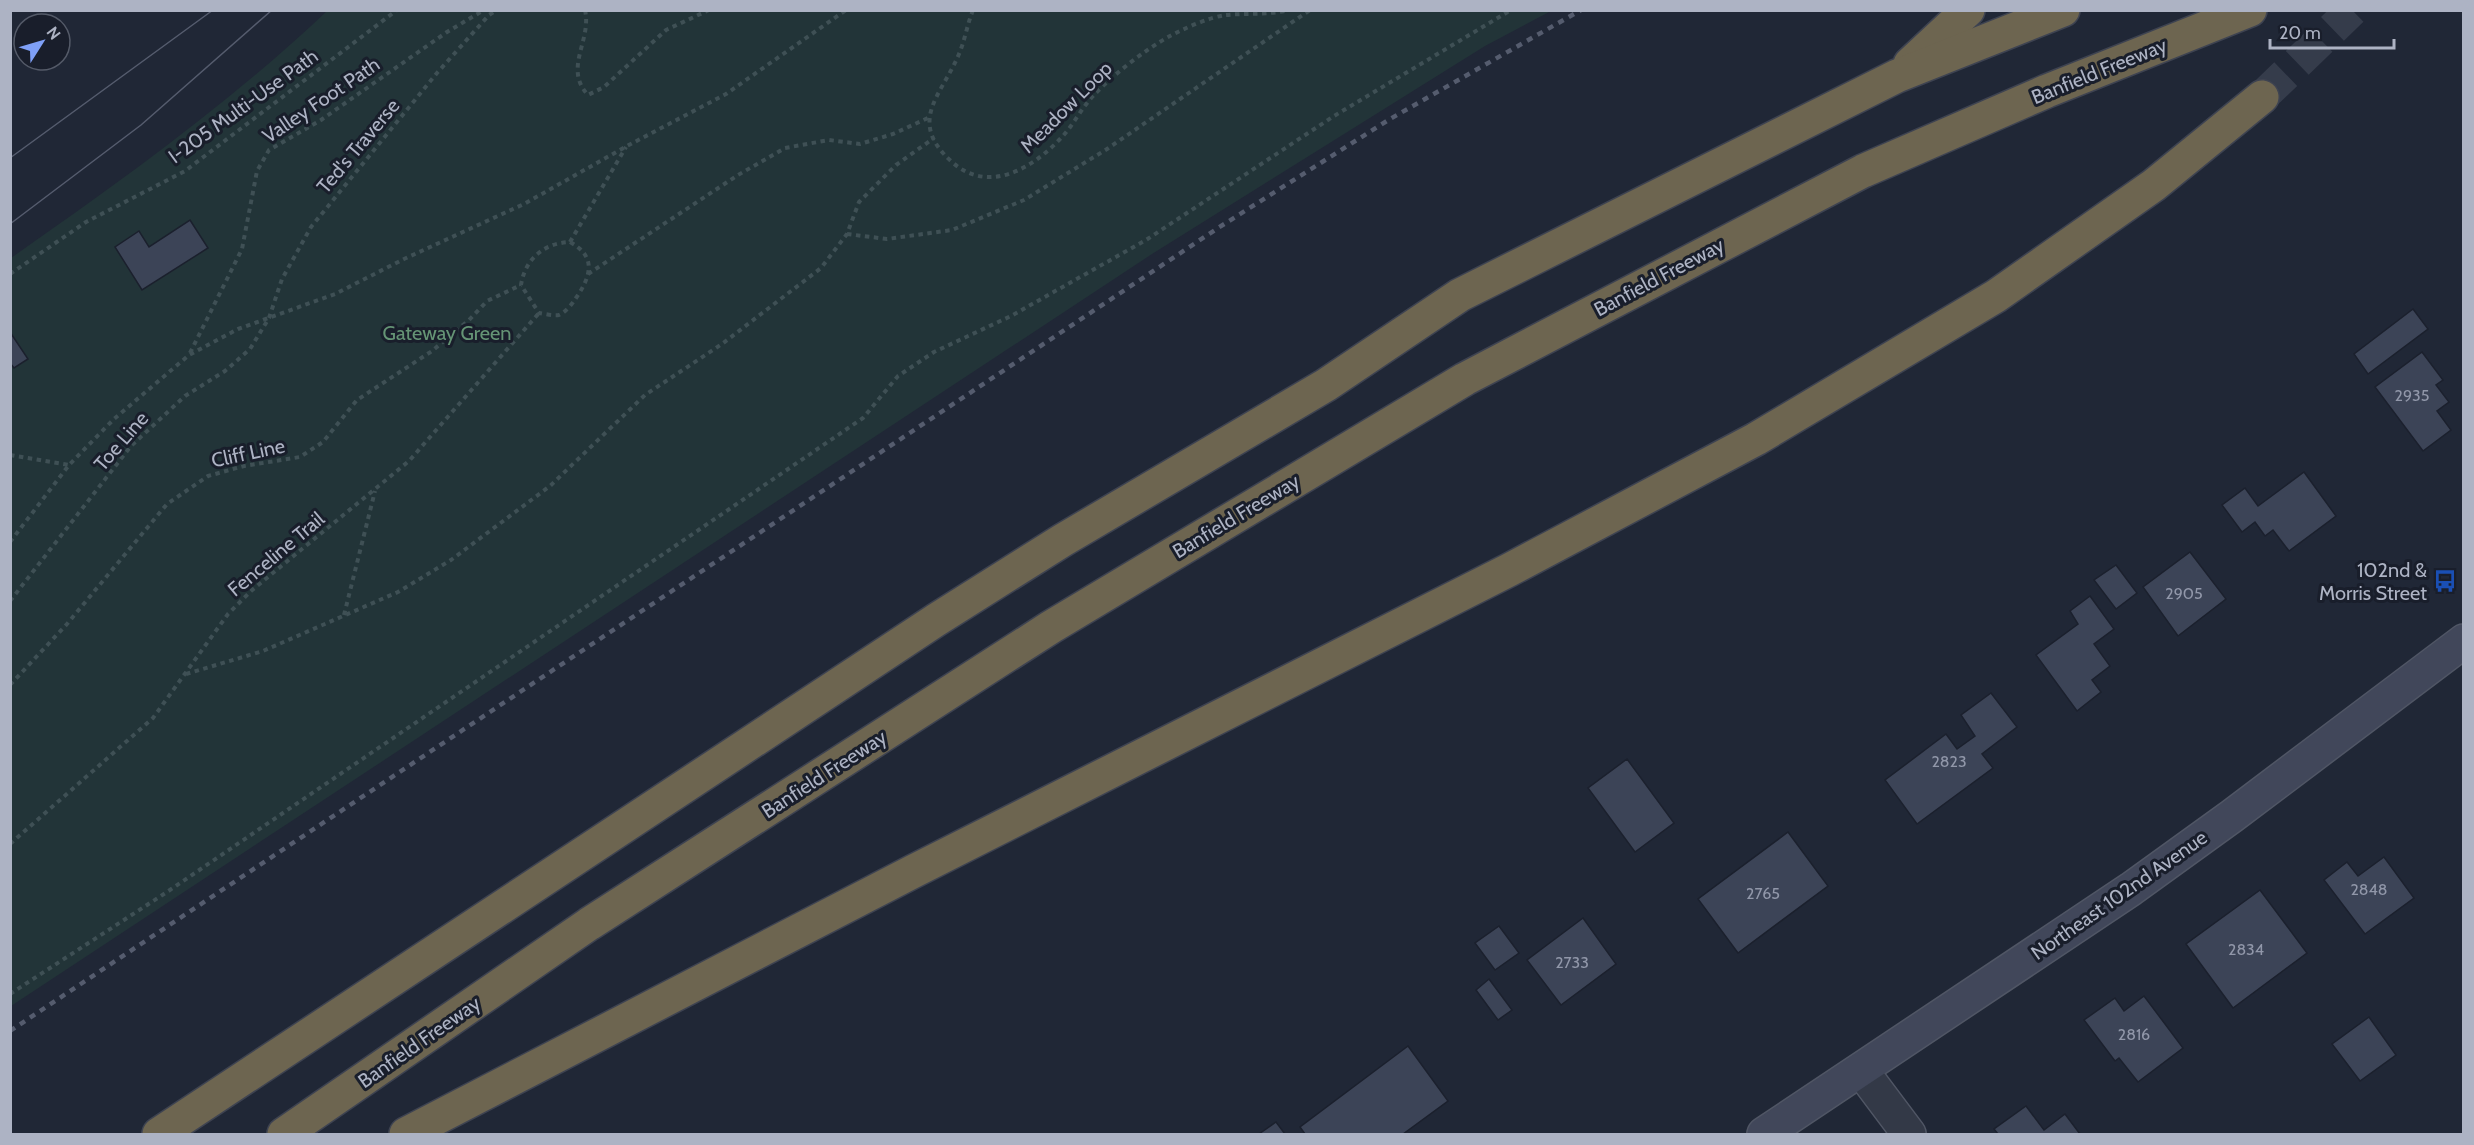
<svg xmlns="http://www.w3.org/2000/svg" width="2474" height="1145" font-family="Cabin,sans-serif">
  <style>
    .green { fill: #223438 }
    .building { fill: #3c4457; stroke: #1b202d; stroke-width: 1.5 }
    .lines { fill: none; stroke-linecap: round; stroke-linejoin: round }
    .motorway-tunnel { stroke: #353c4b; stroke-width: 33; stroke-dasharray: 33 16; stroke-linecap: butt }
    .minor-casing { stroke: #505665; stroke-width: 36 }
    .secondary-casing { stroke: #505665; stroke-width: 36 }
    .motorway-casing { stroke: #3e4351; stroke-width: 36 }
    .path { stroke: #3f5055; stroke-width: 4; stroke-dasharray: 4.5 4.5; stroke-linecap: butt }
    .minor { stroke: #333947; stroke-width: 33 }
    .secondary { stroke: #41475a; stroke-width: 33 }
    .motorway { stroke: #6d6550; stroke-width: 33 }
    .tram { stroke: #555c6e; stroke-width: 1.5 }
    .rail { stroke: #555c6e; stroke-width: 4.5; stroke-dasharray: 6 6; stroke-linecap: butt }
    .labels { text-anchor: middle; stroke-width: 6; stroke-linejoin: round; paint-order: stroke }
    .number-label { font-size: 16px; fill: #9197a9 }
    .street-label { font-size: 20px; fill: #adb3c4; stroke: #191e2b }
    .park-label { font-size: 20px; fill: #659475; stroke: #191e2b }
    .poi-label { font-size: 20px; fill: #adb3c4; stroke: #191e2b; text-anchor: end }
  </style>
  <rect width="100%" height="100%" fill="#202736"/>
  <!-- green -->
  <path class="green" d="M327,11H1551L1485,46L1152,254L11,1006V258C121,181 230,103 327,11Z"/>
  <!-- building -->
  <g class="building">
    <polygon points="190,220 208,248 142,290 115,247 139,231 149,247"/>
    <polygon points="2413,309 2428,329 2368,374 2354,354"/>
    <polygon points="10,332 28,359 14,368 10,363"/>
    <polygon points="2422,352 2443,380 2436,385 2449,402 2437,411 2451,430 2423,451 2375,387"/>
    <polygon points="2304,472 2336,516 2289,551 2273,530 2265,536 2255,522 2242,532 2222,505 2245,488 2258,506"/>
    <polygon points="2190,552 2226,599 2178,636 2143,587"/>
    <polygon points="2116,565 2137,593 2116,609 2094,580"/>
    <polygon points="2090,596 2114,629 2094,644 2110,666 2092,680 2101,692 2077,711 2036,655 2078,624 2070,611"/>
    <polygon points="1991,693 2017,727 1982,754 1993,768 1917,824 1885,780 1946,734 1957,749 1975,736 1961,715"/>
    <polygon points="1627,759 1674,823 1635,852 1588,788"/>
    <polygon points="1788,832 1828,886 1738,953 1698,899"/>
    <polygon points="2384,857 2414,898 2365,934 2324,880 2347,862 2358,876"/>
    <polygon points="2260,890 2307,953 2233,1008 2186,944"/>
    <polygon points="1583,918 1616,964 1561,1005 1527,960"/>
    <polygon points="1499,926 1519,953 1495,970 1475,943"/>
    <polygon points="1489,979 1512,1010 1498,1020 1476,990"/>
    <polygon points="2144,996 2183,1048 2138,1082 2119,1058 2115,1061 2084,1020 2115,998 2124,1011"/>
    <polygon points="2369,1017 2396,1055 2360,1081 2332,1044"/>
    <polygon points="1408,1046 1448,1101 1403,1134 1305,1134 1300,1127"/>
    <polygon points="2026,1106 2044,1130 2065,1114 2080,1134 1998,1134 1994,1129"/>
    <polygon points="1276,1122 1285,1134 1259,1134"/>
  </g>
  <g class="lines">
    <!-- motorway-tunnel -->
    <polyline class="motorway-tunnel" points="2262,97 2352,10"/>
    <!-- minor casing -->
    <g class="minor-casing">
      <polyline id="minor" points="1861,1070 1909,1134"/>
    </g>
    <!-- secondary casing -->
    <g class="secondary-casing">
      <polyline id="secondary" points="1764,1134 2131,889 2232,816 2464,641"/>
    </g>
    <!-- motorway casing -->
    <g class="motorway-casing">
      <g id="motorway">
        <polyline points="1910,64 1968,10"/>
        <polyline points="159,1134 936,620 1063,540 1326,385 1460,295 1897,76 2063,10"/>
        <polyline points="284,1134 589,924 1051,627 1465,379 1863,171 2047,91 2250,10"/>
        <polyline points="406,1134 914,871 1509,570 1756,439 1996,296 2154,185 2262,97"/>
      </g>
    </g>
    <!-- path -->
    <g class="path">
      <path d="M585,10C592,41 563,68 588,95L604,87L666,30L709,10"/>
      <path d="M973,10C967,25 965,40 959,54C942,95 906,121 952,162C989,195 1033,168 1062,137C1074,124 1082,107 1095,94C1114,74 1146,49 1170,36C1185,28 1210,17 1226,15C1247,13 1269,15 1289,10"/>
      <polyline points="847,234 887,239 952,230 1024,200 1107,149 1310,10"/>
      <path d="M570,242C597,257 591,276 576,298C572,304 566,312 559,315C554,316 545,314 539,313L521,285C525,259 544,243 570,242Z"/>
      <polyline points="570,242 626,147"/>
      <polyline points="10,274 86,222 185,171 397,10"/>
      <polyline points="588,274 738,175 785,148 829,140 860,144 893,134 928,118"/>
      <polyline points="190,353 242,249 257,171 269,150 321,120 447,32 484,10"/>
      <polyline points="10,455 69,465"/>
      <polyline points="10,542 69,465 114,419 189,355 238,329 335,294 404,259 524,204 627,146 726,94 846,10"/>
      <polyline points="10,601 131,446 185,396 225,371 250,349 269,318 282,279 311,227 437,73 489,15 497,10"/>
      <polyline points="344,615 375,491"/>
      <polyline points="186,674 263,651 398,592 451,560 550,486 645,395 722,344 821,268 847,234 859,202 896,165 934,138"/>
      <polyline points="10,685 67,624 167,504 208,476 244,466 300,457 323,442 357,400 432,351 469,320 487,301 521,285"/>
      <polyline points="10,844 153,718 228,614 251,591 409,461 539,313"/>
      <polyline points="10,994 167,892 863,418 898,376 934,352 1011,316 1146,240 1334,116 1511,10"/>
    </g>
    <!-- minor -->
    <use href="#minor" class="minor"/>
    <!-- secondary -->
    <use href="#secondary" class="secondary"/>
    <!-- motorway -->
    <use href="#motorway" class="motorway"/>
    <!-- tram -->
    <g class="tram">
      <polyline points="10,158 213,10"/>
      <polyline points="10,224 141,125 272,10"/>
    </g>
    <!-- rail -->
    <polyline class="rail" points="10,1031 1218,228 1390,119 1581,10"/>
  </g>
  <!-- icons -->
  <defs>
    <g id="bus-bare" transform="scale(1.8)"><path d="M-5-6H5V4H4V6H2V4H-2V6H-4V4H-5ZM-3.5-4V0h7V-4ZM-3.5 1.2v1.5H-2V1.2ZM2 1.2v1.5H3.5V1.2Z" fill="#1a4fb4" stroke="#191e2b" stroke-width="2.5" paint-order="stroke"/></g>
  </defs>
  <g fill-rule="evenodd">
    <use href="#bus-bare" x="2445" y="581"/>
  </g>
  <g class="labels">
    <!-- number labels -->
    <g class="number-label">
      <text x="2412" y="401">2935</text>
      <text x="2184" y="599">2905</text>
      <text x="1949" y="767">2823</text>
      <text x="2369" y="895">2848</text>
      <text x="1763" y="899">2765</text>
      <text x="2246" y="955">2834</text>
      <text x="1572" y="968">2733</text>
      <text x="2134" y="1040">2816</text>
    </g>
    <!-- street labels -->
    <g class="street-label">
      <text transform="translate(2099 71) rotate(-22)" y="7">Banfield Freeway</text>
      <text transform="translate(321 100) rotate(-34)" y="7">Valley Foot Path</text>
      <text transform="translate(243 106) rotate(-36)" y="7">I-205 Multi-Use Path</text>
      <text transform="translate(1066 107) rotate(-45)" y="7">Meadow Loop</text>
      <text transform="translate(358 146) rotate(-50)" y="7">Ted's Traverse</text>
      <text transform="translate(1659 277) rotate(-28)" y="7">Banfield Freeway</text>
      <text transform="translate(121 441) rotate(-49)" y="7">Toe Line</text>
      <text transform="translate(248 453) rotate(-12)" y="7">Cliff Line</text>
      <text transform="translate(1236 516) rotate(-31)" y="7">Banfield Freeway</text>
      <text transform="translate(276 554) rotate(-40)" y="7">Fenceline Trail</text>
      <text transform="translate(824 774) rotate(-33)" y="7">Banfield Freeway</text>
      <text transform="translate(2119 895) rotate(-35)" y="7">Northeast 102nd Avenue</text>
      <text transform="translate(419 1042) rotate(-35)" y="7">Banfield Freeway</text>
    </g>
    <!-- park labels -->
    <g class="park-label">
      <text x="447" y="340">Gateway Green</text>
    </g>
    <!-- poi labels -->
    <g class="poi-label">
      <text x="2427" y="577">102nd &amp;<tspan x="2427" dy="23">Morris Street</tspan></text>
    </g>
  </g>
  <!-- border -->
  <rect width="2474" height="1145" fill="none" stroke="#adb3c4" stroke-width="24"/>
  <!-- north arrow -->
  <g transform="translate(42 42) rotate(53)"><circle r="28" fill="#191e2b" stroke="#545a68" stroke-width="1.5"/>
  <path d="M0-4.5L10 22L0 15L-10 22Z" fill="#7fa0f7"/>
  <text y="-9" font-size="16" font-weight="bold" text-anchor="middle" fill="#adb3c4">N</text>
  </g>
  <!-- scale -->
  <path d="M2270 39v9h124v-9" fill="none" stroke="#adb3c4" stroke-width="3"/>
  <text x="2279" y="39" font-size="18" fill="#adb3c4" stroke="#191e2b" stroke-width="4.5" paint-order="stroke">20 m</text>
</svg>
